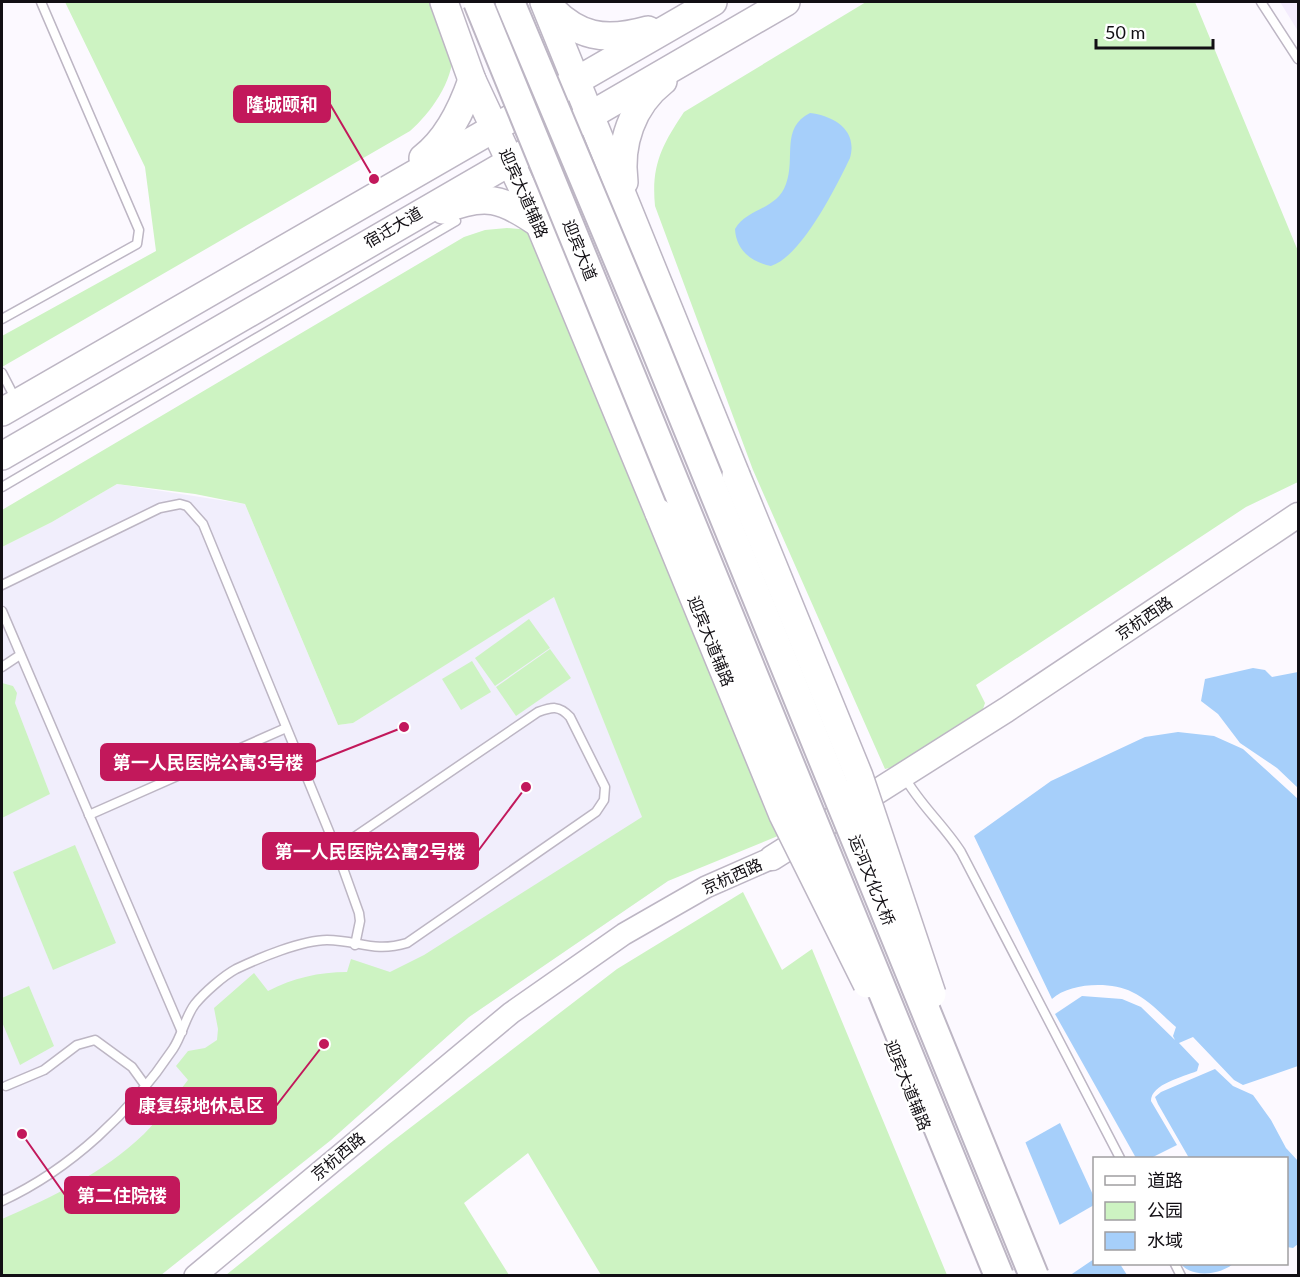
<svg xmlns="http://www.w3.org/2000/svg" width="1300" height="1277" font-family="Lato,'Noto Sans SC',sans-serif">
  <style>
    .built { fill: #f4ecfd }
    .medical { fill: #f1eefc }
    .green { fill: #cdf3c2 }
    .water { fill: #a6cffa }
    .pier { fill: #fcf9ff }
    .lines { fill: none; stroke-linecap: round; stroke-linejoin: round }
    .service-casing { stroke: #bdb6c4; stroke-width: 11 }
    .tertiary-casing { stroke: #bdb6c4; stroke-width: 24 }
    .secondary-casing { stroke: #bdb6c4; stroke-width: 27 }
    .primary-casing { stroke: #bdb6c4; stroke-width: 30 }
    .service { stroke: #fff; stroke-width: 8 }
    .tertiary { stroke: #fff; stroke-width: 21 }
    .secondary { stroke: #fff; stroke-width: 24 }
    .primary { stroke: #fff; stroke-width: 27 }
    .primary-bridge-casing { stroke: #bdb6c4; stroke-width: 30; stroke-linecap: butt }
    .trunk-bridge-casing { stroke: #bdb6c4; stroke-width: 32; stroke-linecap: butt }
    .primary-bridge { stroke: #fff; stroke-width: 27 }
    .trunk-bridge { stroke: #fff; stroke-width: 28 }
    .labels { text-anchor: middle; stroke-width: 5; stroke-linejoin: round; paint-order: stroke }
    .street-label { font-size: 16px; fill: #120f14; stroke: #fff }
    .leader { fill: none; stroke: #c2185b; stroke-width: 2 }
    .callout-dot { fill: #c2185b; stroke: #fff; stroke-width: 2 }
    .callout { fill: #c2185b; stroke: #c2185b; stroke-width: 2 }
    .callout-label { font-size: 18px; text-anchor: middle; font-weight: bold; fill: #fff }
  </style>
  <rect width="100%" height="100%" fill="#fcf9ff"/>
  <!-- built -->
  <polygon class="built" points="1280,2 1298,2 1298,31"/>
  <!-- medical -->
  <polygon class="medical" points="117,484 245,504 338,725 353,723 554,596 668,881 469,1017 331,1140 161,1275 2,1276 2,547 52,522"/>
  <!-- green -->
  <g class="green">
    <path d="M65,2H440C444,17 452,35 453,51C454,80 431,113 410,131L2,367V336L156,251L145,167Z"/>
    <path d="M866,2H1195L1298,251V482L1246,507L976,685L985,703L981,715L898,766L885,769L753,470L655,206C651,165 662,145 684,112Z"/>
    <path d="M507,228L531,230L790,831L668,881L469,1017L331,1140L161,1275H2V1219C54,1196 102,1174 144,1134C160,1118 174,1098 188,1080L176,1066L188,1051L205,1048L217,1040L218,1029L214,1008L254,973L268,991C293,978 319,972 347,972L351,959L390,972L424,955L642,817L554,597L353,723L338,725L245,504L195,494L117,484L52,522L2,547V510L464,237L485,230Z"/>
    <polygon points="529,619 550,648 495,686 475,658"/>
    <polygon points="550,649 571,678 516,716 496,687"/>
    <polygon points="472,661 491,692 461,710 442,679"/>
    <polygon points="2,683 13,686 17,693 15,703 50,794 2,818"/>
    <polygon points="75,845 116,943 53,970 13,872"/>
    <polygon points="743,892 782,970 812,949 947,1275 601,1275 528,1153 464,1203 509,1275 226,1275 389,1144 617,969"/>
    <polygon points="29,986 54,1046 20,1065 2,1022 2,998"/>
  </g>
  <!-- water -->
  <g class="water">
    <path d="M810,113C834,116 858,130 850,158C836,187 802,256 771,266C751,262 736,250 735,229C747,208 777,210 786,184C796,158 780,128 810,113Z"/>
    <polygon points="1253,668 1265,670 1272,677 1298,672 1298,788 1277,768 1240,743 1218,714 1201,701 1205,679"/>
    <path d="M1178,732L1214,736L1243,749L1298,799V1066L1243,1085L1234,1080L1193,1037L1179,1043L1199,1064L1197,1071C1183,1077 1151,1084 1151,1101L1177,1145L1151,1158H1136L1055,1014L1082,996L1122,999L1141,1007L1175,1040L1173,1036L1176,1027C1163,1016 1148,999 1132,992C1111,981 1069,983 1052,999L974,836L1051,781L1145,737Z"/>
    <polygon points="1215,1069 1233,1086 1253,1095 1271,1120 1286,1148 1298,1161 1298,1244 1293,1248 1287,1247 1286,1158 1189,1158 1158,1104 1155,1097 1161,1092"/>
    <polygon points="1060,1123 1094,1197 1094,1205 1002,1258 1019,1146"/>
    <polygon points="1094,1259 1094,1264 1120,1264 1127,1275 1069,1276"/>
    <path d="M1181,1264H1233C1218,1276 1191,1277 1181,1264Z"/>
  </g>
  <!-- pier -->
  <polygon class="pier" points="1024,1139 1061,1228 1004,1261 969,1165"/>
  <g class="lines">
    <!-- service casing -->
    <g class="service-casing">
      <g id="service">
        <polyline points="1261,2 1298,59"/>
        <polyline points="2,319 137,244 139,230 41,2"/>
        <polyline points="2,373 16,400"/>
        <polyline points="2,487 456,221"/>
        <polyline points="2,585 160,508 180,504 187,506 203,524 335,846 359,913 360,921 355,945"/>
        <polyline points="2,611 182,1032"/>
        <polyline points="2,667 20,655"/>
        <path d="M904,776C919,804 944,825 961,852L1120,1158"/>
        <polyline points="89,815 286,728"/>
        <polyline points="6,1086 44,1070 77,1045 95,1040 132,1067 145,1085"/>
        <path d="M2,1201C71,1169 131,1112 173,1049C182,1036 185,1017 195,1004C204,993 223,976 236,969C259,958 302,940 327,940C358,940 373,953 407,943L596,812L604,800L605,787L570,717C559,705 552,707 538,712L347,842L335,846"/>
        <polyline points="1175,1264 1181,1276"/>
      </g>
    </g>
    <!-- tertiary casing -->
    <g class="tertiary-casing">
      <polyline id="tertiary" points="195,1276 511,1013 624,934 706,887 772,858"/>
    </g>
    <!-- secondary casing -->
    <g class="secondary-casing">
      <polyline id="secondary" points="772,858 1006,710 1298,515"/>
    </g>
    <!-- primary casing -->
    <g class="primary-casing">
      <g id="primary">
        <polyline points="444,2 472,80 539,223 659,513"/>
        <polyline points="544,2 736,475"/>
        <path d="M546,3C577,38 605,42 648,30"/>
        <path d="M423,158C448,139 462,109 472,80"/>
        <path d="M624,182C619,144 632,105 663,81"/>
        <path d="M443,210C485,193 502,198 538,223"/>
        <polyline points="2,412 713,2"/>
        <polyline points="2,456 786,2"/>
      </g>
    </g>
    <!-- service -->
    <use href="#service" class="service"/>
    <!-- tertiary -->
    <use href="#tertiary" class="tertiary"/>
    <!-- secondary -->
    <use href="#secondary" class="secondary"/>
    <!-- primary -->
    <use href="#primary" class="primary"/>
    <!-- primary-bridge casing -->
    <g class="primary-bridge-casing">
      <g id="primary-bridge">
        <polyline points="736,475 859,776 932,994"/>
        <polyline points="659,513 783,815 867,984"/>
      </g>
    </g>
    <!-- trunk-bridge casing -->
    <g class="trunk-bridge-casing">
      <g id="trunk-bridge">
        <polyline points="478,2 999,1276"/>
        <polyline points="510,2 649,333 1034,1276"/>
      </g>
    </g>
    <!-- primary-bridge -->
    <use href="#primary-bridge" class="primary-bridge"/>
    <!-- trunk-bridge -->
    <use href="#trunk-bridge" class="trunk-bridge"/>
  </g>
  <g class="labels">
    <!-- street labels -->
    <g class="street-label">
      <text transform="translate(524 193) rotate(66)" y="6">迎宾大道辅路</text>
      <text transform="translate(393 227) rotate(-30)" y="6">宿迁大道</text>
      <text transform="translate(580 250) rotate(68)" y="6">迎宾大道</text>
      <text transform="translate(1144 618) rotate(-34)" y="6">京杭西路</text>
      <text transform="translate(711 641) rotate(68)" y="6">迎宾大道辅路</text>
      <text transform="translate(732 876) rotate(-24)" y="6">京杭西路</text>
      <text transform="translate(872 880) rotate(68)" y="6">运河文化大桥</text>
      <text transform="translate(908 1085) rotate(68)" y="6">迎宾大道辅路</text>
      <text transform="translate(338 1156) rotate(-40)" y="6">京杭西路</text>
    </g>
  </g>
  <!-- callouts -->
  <path class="leader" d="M374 179L330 104M404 727L315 762M526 787L478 851M324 1044L276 1106M22 1134L65 1195"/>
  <g class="callout-dot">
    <circle cx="374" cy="179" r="6"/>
    <circle cx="404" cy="727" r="6"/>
    <circle cx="526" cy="787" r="6"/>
    <circle cx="324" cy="1044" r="6"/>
    <circle cx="22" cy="1134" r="6"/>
  </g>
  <g class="callout">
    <rect x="234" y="86" width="96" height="36" rx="6"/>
    <rect x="101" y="744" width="214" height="36" rx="6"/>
    <rect x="263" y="833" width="215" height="36" rx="6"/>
    <rect x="126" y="1088" width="150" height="36" rx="6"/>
    <rect x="65" y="1177" width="114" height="36" rx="6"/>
  </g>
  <g class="callout-label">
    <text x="282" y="111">隆城颐和</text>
    <text x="208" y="769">第一人民医院公寓3号楼</text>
    <text x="370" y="858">第一人民医院公寓2号楼</text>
    <text x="201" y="1112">康复绿地休息区</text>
    <text x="122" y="1202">第二住院楼</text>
  </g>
  <!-- border -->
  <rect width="1300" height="1277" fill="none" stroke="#120f14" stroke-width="6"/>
  <!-- legend -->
  <rect x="1093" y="1157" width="195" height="108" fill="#ffffff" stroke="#a09fa1" stroke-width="1.5"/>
  <rect x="1105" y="1176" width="30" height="9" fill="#ffffff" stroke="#a09fa1" stroke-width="1.5"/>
  <text x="1147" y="1187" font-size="18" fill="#120f14">道路</text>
  <rect x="1105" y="1202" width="30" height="18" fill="#cdf3c2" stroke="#a09fa1" stroke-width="1.5"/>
  <text x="1147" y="1217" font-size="18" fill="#120f14">公园</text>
  <rect x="1105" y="1232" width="30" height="18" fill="#a6cffa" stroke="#a09fa1" stroke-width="1.5"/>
  <text x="1147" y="1247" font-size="18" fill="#120f14">水域</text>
  <!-- scale -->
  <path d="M1096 39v9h117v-9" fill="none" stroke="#120f14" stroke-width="3"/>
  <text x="1105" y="39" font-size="18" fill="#120f14" stroke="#ffffff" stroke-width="4.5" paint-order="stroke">50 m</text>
</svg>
